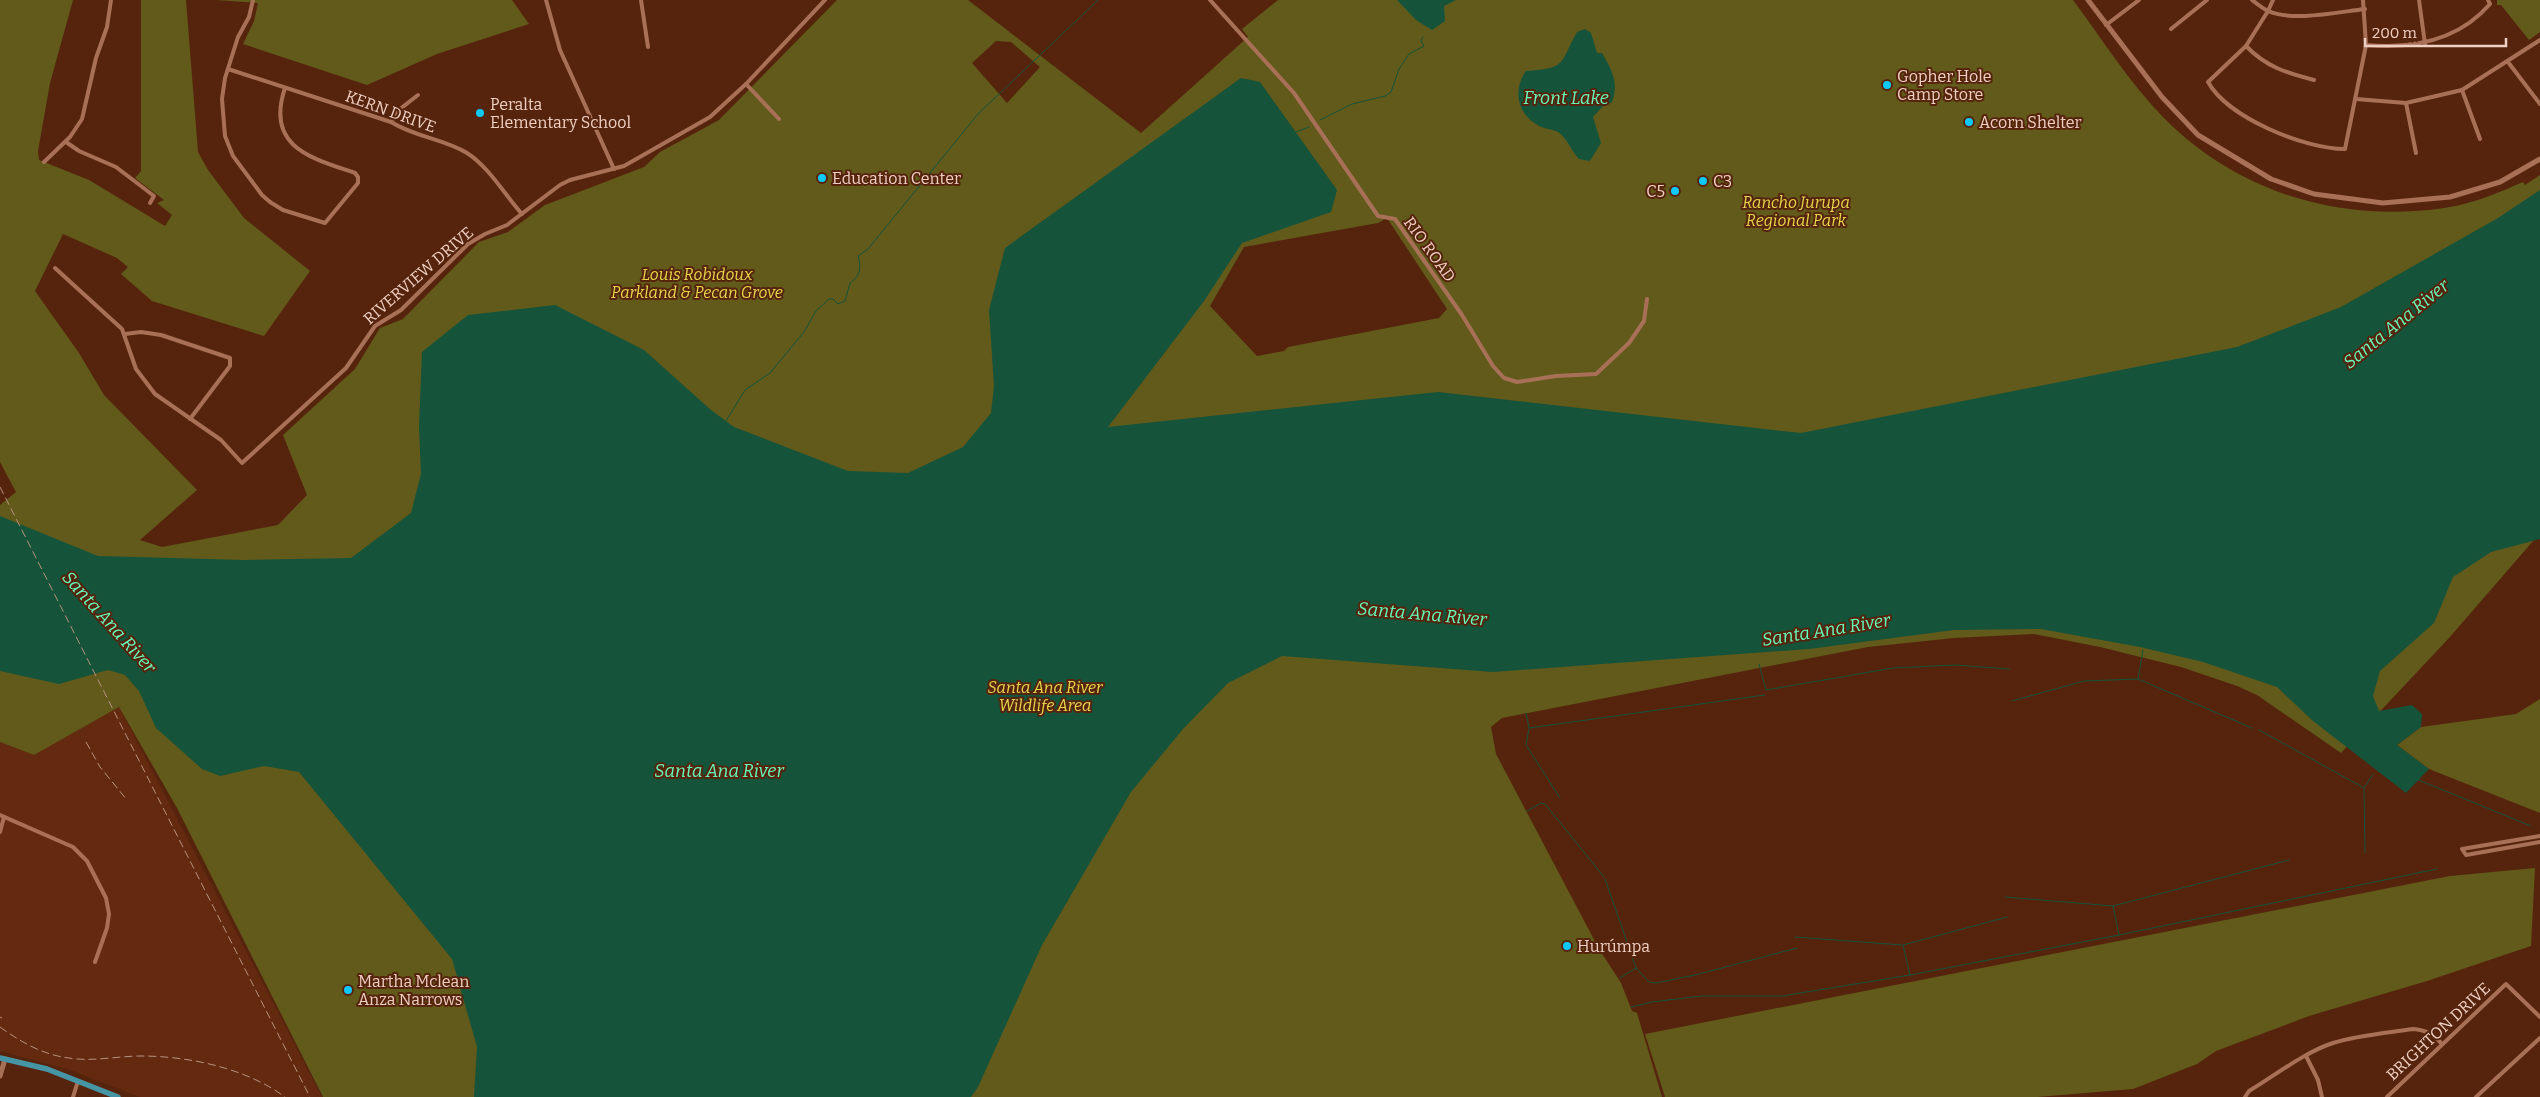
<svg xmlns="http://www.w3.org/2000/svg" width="2540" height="1097" font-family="Bitter,serif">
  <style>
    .built { fill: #632a0f }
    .green { fill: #615a1a; fill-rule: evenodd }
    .water { fill: #15533b }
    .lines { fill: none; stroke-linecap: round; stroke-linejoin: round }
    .stream { stroke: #15533b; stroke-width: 1 }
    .street { stroke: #a97058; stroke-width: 4 }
    .secondary { stroke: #a97058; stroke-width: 5 }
    .primary { stroke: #4695a5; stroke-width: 5.5 }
    .rail { stroke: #b89281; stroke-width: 1; stroke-dasharray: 8 4; stroke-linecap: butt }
    .poi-dot { fill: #0dcafa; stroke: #56240d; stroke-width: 2 }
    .labels { text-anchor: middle; stroke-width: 4; stroke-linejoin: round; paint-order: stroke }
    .poi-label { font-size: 16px; fill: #efcfc2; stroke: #56240d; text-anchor: start }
    .street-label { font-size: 16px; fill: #efcfc2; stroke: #56240d }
    .park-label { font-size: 16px; font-style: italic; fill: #e6d74d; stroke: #56240d }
    .water-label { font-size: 18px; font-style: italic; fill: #67fbbe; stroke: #56240d }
  </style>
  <rect width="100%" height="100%" fill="#56240d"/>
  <!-- built -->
  <polygon class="built" points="119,707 322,1097 140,1097 70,1070 0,1051 0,742 34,755"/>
  <!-- green -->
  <g class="green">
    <path d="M0,0H73L50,83L38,151L39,160L89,180L165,226L172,215L157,203L164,200L135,178L141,171V0H186L198,152L208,170L244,218L310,271L264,336L152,301L121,274L128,267L117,258L63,234L35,291L79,353L104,395L197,490L140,540L162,547L278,525L307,495L283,435L355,369L380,328L403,319L479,242L508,232L545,205L644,167L660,152L719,120L837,0H968L1141,133L1248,37L1242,29L1278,0H2073C2102,39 2129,82 2163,117C2237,193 2341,223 2444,208C2472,204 2498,193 2523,182L2525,185L2540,175V533L2449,638L2341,753L2257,695L2237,686L2181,667L2100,647L2034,634L1954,638L1868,647L1502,718L1491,727L1496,754L1599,949L1621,983L1632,1011L1637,1013L1662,1097H323L177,808L119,707L34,755L0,742V505L16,492L0,462ZM996,41L1011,42L1040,67L1007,103L972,63ZM1387,218L1447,309L1439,318L1288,347L1284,351L1257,356L1210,306L1244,247L1378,223Z"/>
    <polygon points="216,0 512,0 529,24 437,54 367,85 243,44 254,21 258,3"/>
    <polygon points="2497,0 2540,0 2540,32 2529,40 2501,5 2497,5"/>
    <polygon points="2540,699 2540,813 2429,769 2397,745 2421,727 2516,714"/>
    <polygon points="2535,868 2531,946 2427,981 2309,1016 2216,1051 2197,1064 2133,1089 2037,1097 1665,1097 1645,1034 2450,876"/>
  </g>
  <!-- water -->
  <g class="water">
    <polygon points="1397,0 1456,0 1444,6 1445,21 1432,30 1416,20"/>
    <path d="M1585,29L1591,33L1597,53H1602C1612,70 1619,83 1612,102L1602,107L1593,117L1601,143L1590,161L1579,159C1571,151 1568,139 1558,132C1552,129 1545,129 1539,126C1518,115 1512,91 1526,71C1568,68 1559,64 1577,32Z"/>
    <polygon points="1241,78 1260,82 1337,190 1331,212 1242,243 1204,301 1108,427 1438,392 1801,433 2237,347 2341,307 2498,218 2540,190 2540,539 2491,552 2453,577 2434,623 2380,671 2373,696 2379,711 2412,705 2422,714 2421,727 2397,745 2429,769 2406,793 2313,721 2277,687 2203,662 2140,647 2041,629 1954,630 1809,649 1493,672 1282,656 1228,683 1183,729 1131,792 1042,945 978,1087 971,1097 474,1097 477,1047 452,959 299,772 264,766 220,776 202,769 156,728 139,691 125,675 108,670 59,684 0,671 0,516 98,556 244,560 351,558 411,513 421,474 419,426 422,352 468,315 555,305 644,350 711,410 734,427 848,471 908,473 963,447 991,413 994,386 989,310 1005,248"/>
  </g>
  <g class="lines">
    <!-- stream -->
    <g class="stream">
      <polyline points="1320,120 1352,104 1385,96 1391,92 1399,69 1409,54 1424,46 1421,41 1423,37"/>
      <polyline points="1296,132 1309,127"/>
      <path d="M726,421L745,390L770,373L804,332L816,311L829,299H833L838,304L845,301L850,283C860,276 862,268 858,256L868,249L978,114L1098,0"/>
      <polyline points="1759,664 1766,690 1893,668 1955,665 2009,669"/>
      <polyline points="2138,679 2252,728"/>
      <polyline points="2012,701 2084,681 2138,679 2143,650"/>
      <polyline points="1526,713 1529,728 1765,695"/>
      <polyline points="1529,729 1526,745 1560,798"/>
      <polyline points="2259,730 2364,788 2373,774"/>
      <polyline points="2416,779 2531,826"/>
      <polyline points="2364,788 2365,853"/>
      <polyline points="1527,811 1541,803 1545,804 1604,877"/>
      <polyline points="1605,879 1636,968"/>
      <polyline points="2005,897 2113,906"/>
      <polyline points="2119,935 2113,906 2289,860"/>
      <polyline points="1795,937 1902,945"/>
      <polyline points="1910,975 1903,945 2007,917"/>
      <polyline points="1620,978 1636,968 1649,982 1656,983 1699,974 1797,948"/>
      <polyline points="1631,1007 1652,1002 1701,996 1782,996 1910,975 2119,935 2437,869"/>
    </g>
    <!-- street -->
    <g class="street">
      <path d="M253,0L249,17L238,37L225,78L222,99L225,136L233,156L262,195L270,202L283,210L325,223L358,183V177L355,173C311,158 265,147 285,88"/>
      <polyline points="546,0 560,50 614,169"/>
      <polyline points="641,0 648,47"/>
      <polyline points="1210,0 1294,93 1378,216 1395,219 1462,315 1493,366 1504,378 1517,382 1556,376 1596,374 1629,343 1644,321 1647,299"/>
      <path d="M2252,0C2257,4 2262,8 2268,11C2293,22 2338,12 2365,9"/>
      <path d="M2273,0L2268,11L2246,46L2208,82C2228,118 2305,149 2345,149L2366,45L2363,0"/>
      <polyline points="2419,0 2425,44"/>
      <polyline points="2106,25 2139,0"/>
      <polyline points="2171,29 2207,0"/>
      <path d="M2366,45C2411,49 2458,41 2490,4L2488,0"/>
      <path d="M2246,46C2266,67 2287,73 2314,80"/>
      <polyline points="2508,62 2540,104"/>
      <path d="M228,69L391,122C415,137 444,139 467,153C489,167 505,195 522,214"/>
      <polyline points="746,84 779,119"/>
      <polyline points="2462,90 2480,139"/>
      <polyline points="2356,99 2406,103 2462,90 2540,40"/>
      <polyline points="2406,103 2416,153"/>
      <polyline points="391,122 400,109 418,95"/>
      <polyline points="66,142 79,151 116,167 154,196 150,203"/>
      <polyline points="44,162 70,137 82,119 96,58 107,27 111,0"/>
      <polyline points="55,268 122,329 136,369 155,394 221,440 242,463 346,368 375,326 401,310 468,244 485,234 507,225 560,185 570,180 624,166 710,117 746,84 825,0"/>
      <polyline points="125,334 141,332 161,335 230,358 230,366 190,419"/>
      <polyline points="0,815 73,847 87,861 106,898 109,914 107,928 95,962"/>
      <polyline points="0,832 4,817"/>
      <polyline points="2540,836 2462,849 2466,855 2540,842"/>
      <polyline points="2306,1056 2318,1080 2322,1097"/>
      <polyline points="73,1097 78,1081"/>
      <path d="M2245,1097L2249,1091C2276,1075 2303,1053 2333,1043C2358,1035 2387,1033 2413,1029C2426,1030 2433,1034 2442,1044"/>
      <polyline points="2387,1097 2506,984 2540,1017"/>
      <polyline points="2476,1097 2540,1038"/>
    </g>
    <!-- secondary -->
    <g class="secondary">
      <polyline points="2088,0 2162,97 2198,135 2271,179 2314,194 2383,203 2450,197 2500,182 2540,159"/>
      <polyline points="0,1076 5,1059"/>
    </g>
    <!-- primary -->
    <polyline class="primary" points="0,1058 47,1069 118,1097"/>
    <!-- rail -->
    <g class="rail">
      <polyline points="0,487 310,1097"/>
      <polyline points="86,742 100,767 127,800"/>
      <polyline points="0,1017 2,1018"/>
      <path d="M0,1027C21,1042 43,1055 69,1058C92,1062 117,1056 141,1056C188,1056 246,1068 285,1097"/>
    </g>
  </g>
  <!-- markers -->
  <g class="poi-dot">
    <circle cx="1887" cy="85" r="5"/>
    <circle cx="480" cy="113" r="5"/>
    <circle cx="1969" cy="122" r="5"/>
    <circle cx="822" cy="178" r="5"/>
    <circle cx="1703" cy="181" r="5"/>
    <circle cx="1675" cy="191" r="5"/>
    <circle cx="1567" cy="946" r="5"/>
    <circle cx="348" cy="990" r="5"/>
  </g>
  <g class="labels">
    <!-- poi labels -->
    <g class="poi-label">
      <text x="1897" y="82">Gopher Hole<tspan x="1897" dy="18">Camp Store</tspan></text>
      <text x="490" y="110">Peralta<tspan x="490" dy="18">Elementary School</tspan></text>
      <text x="1979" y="128">Acorn Shelter</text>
      <text x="832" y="184">Education Center</text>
      <text x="1713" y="187">C3</text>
      <text x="1665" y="197" text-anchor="end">C5</text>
      <text x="1577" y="952">Hurúmpa</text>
      <text x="358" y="987">Martha Mclean<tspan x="358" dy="18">Anza Narrows</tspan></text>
    </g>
    <!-- street labels -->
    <g class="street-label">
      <text transform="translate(391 111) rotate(20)" y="6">KERN DRIVE</text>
      <text transform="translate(1430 249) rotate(54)" y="6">RIO ROAD</text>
      <text transform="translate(418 275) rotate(-41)" y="6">RIVERVIEW DRIVE</text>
      <text transform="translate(2438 1031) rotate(-43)" y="6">BRIGHTON DRIVE</text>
    </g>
    <!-- park labels -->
    <g class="park-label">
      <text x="1796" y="208">Rancho Jurupa<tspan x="1796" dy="18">Regional Park</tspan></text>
      <text x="697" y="280">Louis Robidoux<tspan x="697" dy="18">Parkland &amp; Pecan Grove</tspan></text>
      <text x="1045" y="693">Santa Ana River<tspan x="1045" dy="18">Wildlife Area</tspan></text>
    </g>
    <!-- water labels -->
    <g class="water-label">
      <text x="1566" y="104">Front Lake</text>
      <text transform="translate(2396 324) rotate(-39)" y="6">Santa Ana River</text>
      <text transform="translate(1422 614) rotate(5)" y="6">Santa Ana River</text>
      <text transform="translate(109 622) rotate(48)" y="6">Santa Ana River</text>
      <text transform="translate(1826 630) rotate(-9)" y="6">Santa Ana River</text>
      <text x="719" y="777">Santa Ana River</text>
    </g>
  </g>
  <!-- scale -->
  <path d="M2365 38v8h141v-8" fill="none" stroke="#efcfc2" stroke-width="2.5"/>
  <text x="2372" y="38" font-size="15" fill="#efcfc2" stroke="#56240d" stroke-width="4" paint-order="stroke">200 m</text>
</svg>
